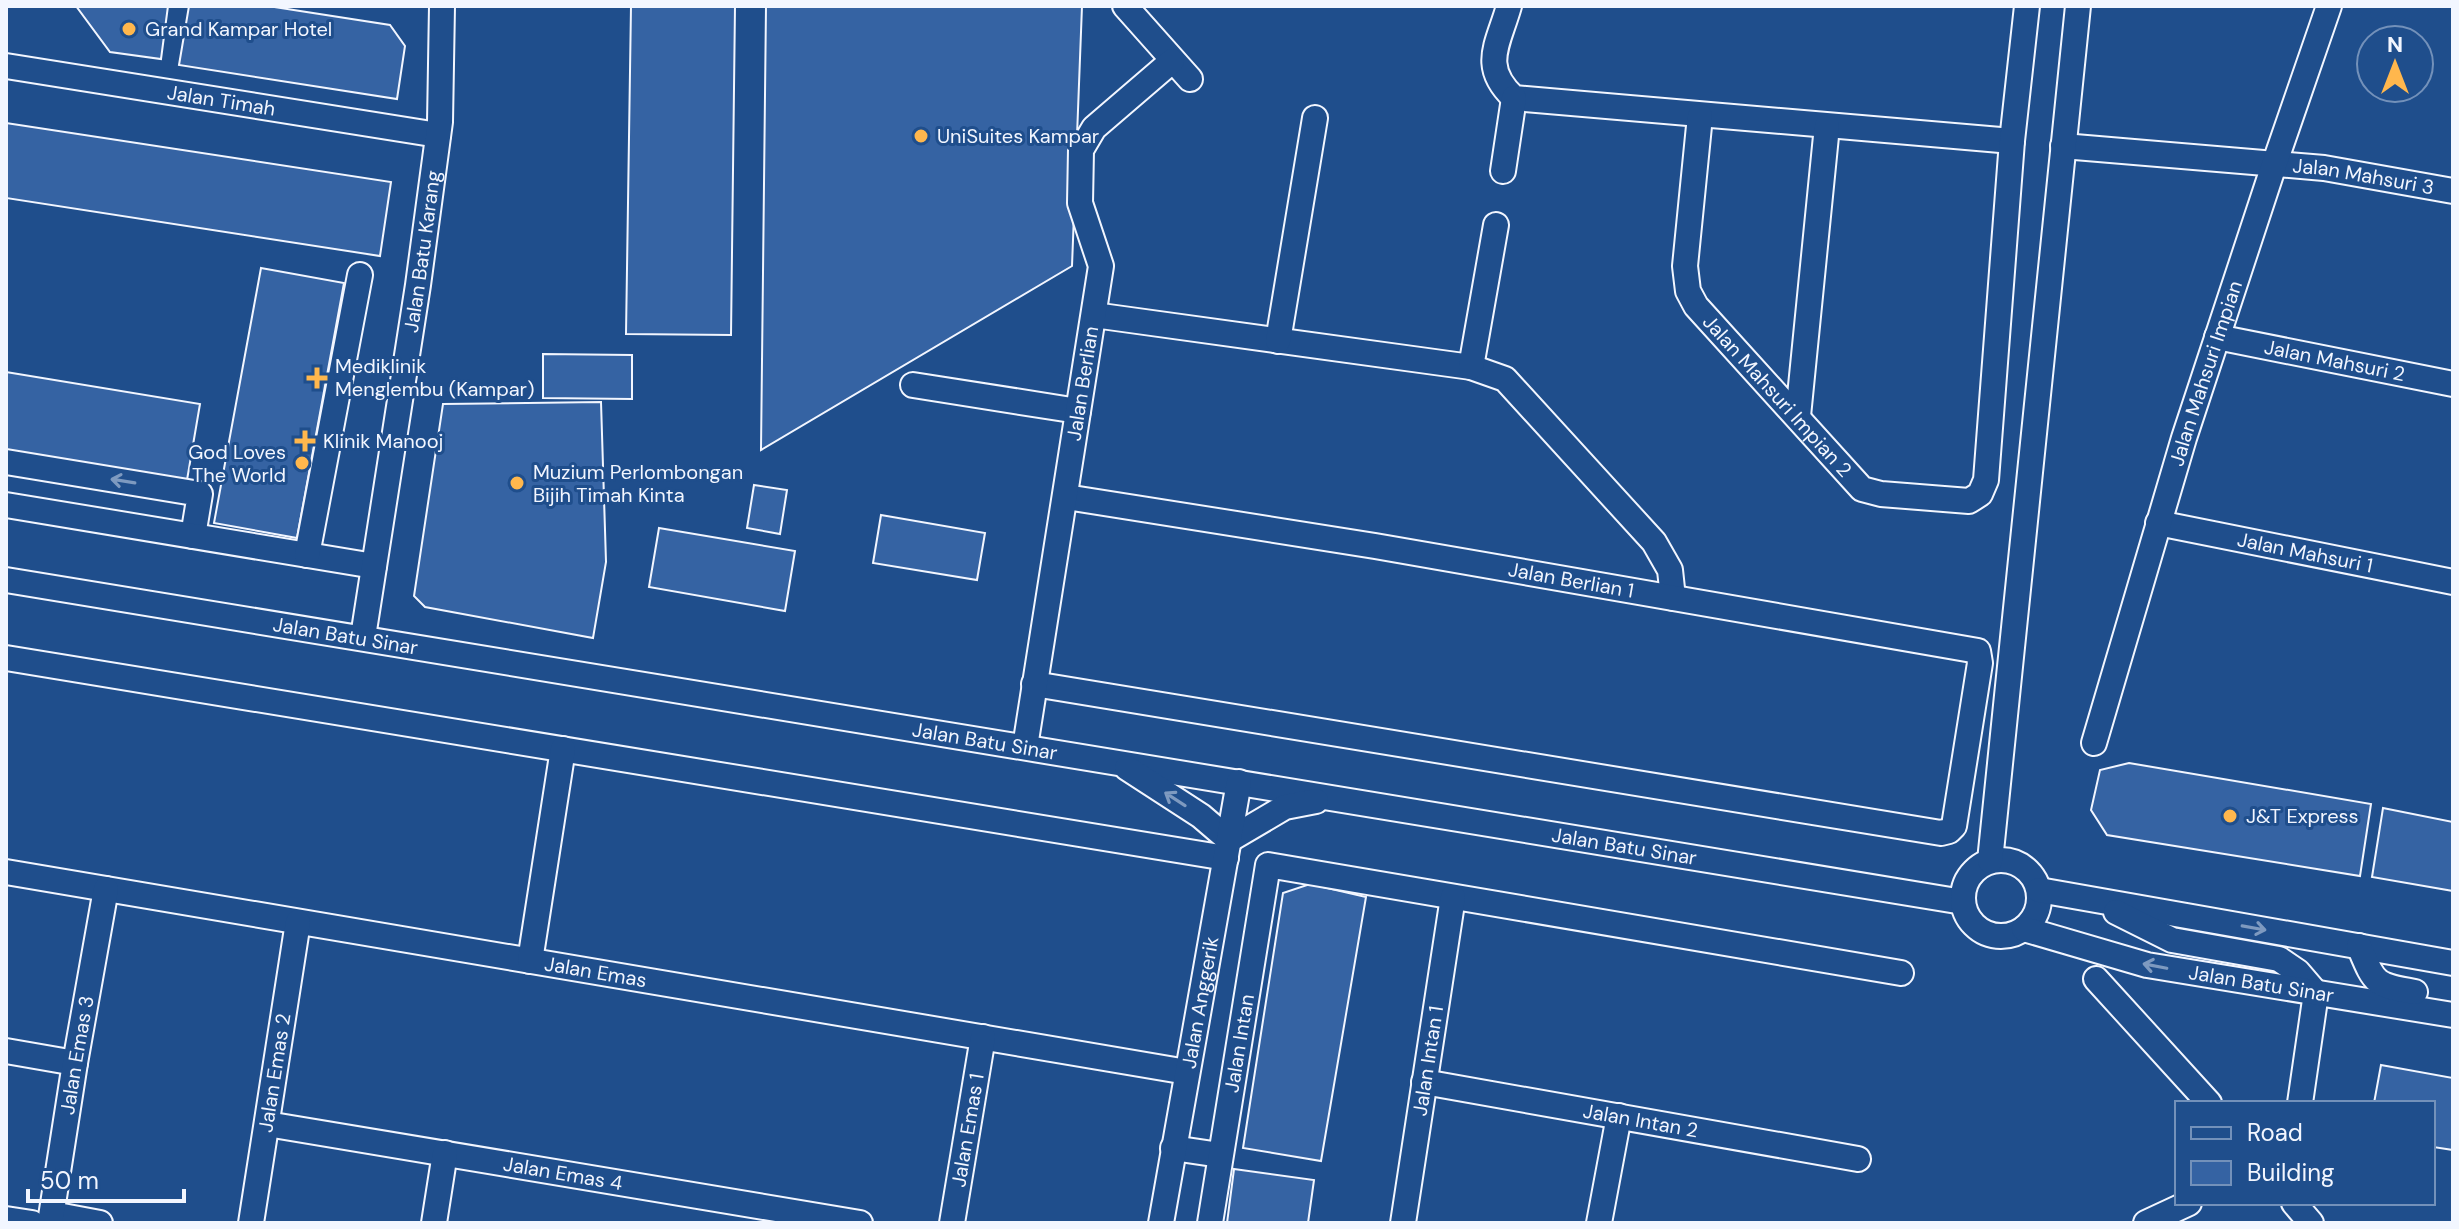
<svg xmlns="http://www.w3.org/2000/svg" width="2459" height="1229" font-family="'DM Sans',sans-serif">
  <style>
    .building { fill: #3563a3; stroke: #f2f6ff; stroke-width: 2 }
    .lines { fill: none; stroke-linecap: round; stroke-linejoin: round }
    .minor-casing { stroke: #f2f6ff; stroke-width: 28 }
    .minor { stroke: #1f4e8c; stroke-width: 24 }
    .oneway { stroke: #7e9ac0 }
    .poi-dot { fill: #ffb74d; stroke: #1f4e8c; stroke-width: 3 }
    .labels { text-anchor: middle; stroke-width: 6; stroke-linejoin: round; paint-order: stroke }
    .poi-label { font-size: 20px; fill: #f2f6ff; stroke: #1f4e8c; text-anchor: start }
    .street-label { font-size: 20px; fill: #f2f6ff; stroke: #1f4e8c }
  </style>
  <rect width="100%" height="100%" fill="#1f4e8c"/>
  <!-- building -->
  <g class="building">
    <polygon points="76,6 168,6 161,59 110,52"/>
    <polygon points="189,6 268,6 390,25 405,46 397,99 179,65"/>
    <polygon points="631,6 735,6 731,335 626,334"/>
    <polygon points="766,6 1082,6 1072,266 761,450"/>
    <polygon points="6,123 391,182 380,256 6,198"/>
    <polygon points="261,268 344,283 297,538 214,523"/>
    <polygon points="543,354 632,355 632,399 543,398"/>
    <polygon points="6,372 200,404 187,480 6,450"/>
    <polygon points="601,402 606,562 593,638 425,607 414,596 443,404"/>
    <polygon points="754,485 787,490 780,534 747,528"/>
    <polygon points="881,515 985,533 977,580 873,563"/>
    <polygon points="659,528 795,551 785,611 649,587"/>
    <polygon points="2129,763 2371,804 2360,876 2107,835 2091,810 2100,770"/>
    <polygon points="2383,808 2453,822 2453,891 2372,877"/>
    <polygon points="1310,884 1366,897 1321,1161 1243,1148 1283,893"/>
    <polygon points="2381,1065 2453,1078 2453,1150 2433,1147 2433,1103 2374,1103"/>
    <polygon points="1234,1169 1314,1180 1308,1223 1227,1223"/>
  </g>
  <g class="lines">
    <!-- minor casing -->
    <g class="minor-casing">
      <g id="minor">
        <polyline points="1125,6 1190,79"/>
        <path d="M1509,6C1498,45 1480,66 1514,98L2012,141"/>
        <path id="s1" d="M6,66L438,135"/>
        <path id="s2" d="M1700,116L1685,266L1688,291L1696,306L1862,489L1881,494L1969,501L1980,494L1986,480L2012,141L2027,6"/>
        <path id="s3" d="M2063,146L2324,168L2453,191"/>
        <polyline points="1503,171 1514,98"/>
        <polyline points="1094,315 1471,367 1505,379 1654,542 1670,570 1673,598"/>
        <path id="s4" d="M2217,337L2453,384"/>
        <polyline points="1278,341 1315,118"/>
        <polyline points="1471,367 1496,225"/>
        <polyline points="913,385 1078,411"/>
        <polyline points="1798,416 1827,126"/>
        <polyline points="6,462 200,494 193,536"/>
        <polyline points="6,505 374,566"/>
        <path id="s5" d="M2158,523L2453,582"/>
        <polyline points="307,555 360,275"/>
        <path id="s6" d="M6,580L1963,902"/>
        <path id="s7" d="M363,637L418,285L440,122L442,6"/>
        <polyline points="6,658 1226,858"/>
        <polyline points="1034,684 1941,833 1949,831 1954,826 1980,663 1978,651 1375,546 1066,497"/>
        <path id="s8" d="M2094,743L2184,438L2274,165L2329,6"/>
        <path id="s9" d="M1025,747L1101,266L1080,203L1081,150L1094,128L1172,61"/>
        <polyline points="1127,768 1201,816 1229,840"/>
        <polyline points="1229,840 1285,807 1316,801"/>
        <circle cx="2001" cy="898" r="38"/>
        <polyline points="1990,861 2078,6"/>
        <path id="s10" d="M6,872L1187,1072"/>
        <polyline points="2039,890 2453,963"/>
        <polyline points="2116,912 2172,940 2279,959 2298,972 2316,993 2300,1103"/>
        <path id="s11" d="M2024,929L2147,965L2453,1015"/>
        <path d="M2359,946C2375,984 2374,985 2415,992"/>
        <polyline points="530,961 563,749"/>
        <polyline points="2096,979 2209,1103"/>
        <polyline points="6,1051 75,1063"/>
        <path id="s12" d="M1424,1082L1858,1159"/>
        <path id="s13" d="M267,1124L860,1223"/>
        <polyline points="1173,1148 1220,1155"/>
        <polyline points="2294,1203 2311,1223"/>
        <polyline points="52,1214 100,1223"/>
        <polyline points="6,1219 32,1223"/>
        <path id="s14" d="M50,1223L75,1063L106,889"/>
        <path id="s15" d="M251,1223L298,922"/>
        <polyline points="434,1223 445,1153"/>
        <path id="s16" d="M952,1223L983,1037"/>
        <path id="s17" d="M1161,1223L1239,782"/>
        <path id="s18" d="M1210,1223L1268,865L1901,973"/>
        <path id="s19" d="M1403,1223L1453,897"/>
        <polyline points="1599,1223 1619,1116"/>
        <polyline points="2146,1223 2189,1203"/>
      </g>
    </g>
    <!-- minor -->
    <use href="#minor" class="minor"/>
  </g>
  <!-- one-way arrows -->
  <defs><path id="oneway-shaft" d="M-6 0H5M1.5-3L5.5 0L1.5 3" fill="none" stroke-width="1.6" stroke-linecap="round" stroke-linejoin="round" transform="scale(2)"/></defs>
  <g class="oneway">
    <use href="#oneway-shaft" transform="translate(123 481) rotate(-171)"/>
    <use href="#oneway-shaft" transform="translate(1175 799) rotate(-147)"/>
    <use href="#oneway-shaft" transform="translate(2254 928) rotate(10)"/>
    <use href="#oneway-shaft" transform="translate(2155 966) rotate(-169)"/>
  </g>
  <!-- markers -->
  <g class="poi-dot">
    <circle cx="129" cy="29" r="8"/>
    <circle cx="921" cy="136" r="8"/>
    <path d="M313 366h8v8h8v8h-8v8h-8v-8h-8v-8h8z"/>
    <path d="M301 429h8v8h8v8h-8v8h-8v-8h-8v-8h8z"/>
    <circle cx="302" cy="463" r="8"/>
    <circle cx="517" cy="483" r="8"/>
    <circle cx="2230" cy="816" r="8"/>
  </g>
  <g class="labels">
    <!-- poi labels -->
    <g class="poi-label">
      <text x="145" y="36">Grand Kampar Hotel</text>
      <text x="937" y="143">UniSuites Kampar</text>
      <text x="335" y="373">Mediklinik<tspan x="335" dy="23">Menglembu (Kampar)</tspan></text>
      <text x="323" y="448">Klinik Manooj</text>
      <text x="286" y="459" text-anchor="end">God Loves<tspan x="286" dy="23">The World</tspan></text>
      <text x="533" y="479">Muzium Perlombongan<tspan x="533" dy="23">Bijih Timah Kinta</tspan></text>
      <text x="2246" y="823">J&amp;T Express</text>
    </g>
    <!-- street labels -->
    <g class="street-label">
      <text dy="7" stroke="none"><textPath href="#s1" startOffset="218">Jalan Timah</textPath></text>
      <text dy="7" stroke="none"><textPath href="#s3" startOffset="302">Jalan Mahsuri 3</textPath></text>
      <text dy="7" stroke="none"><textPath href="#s7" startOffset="390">Jalan Batu Karang</textPath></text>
      <text dy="7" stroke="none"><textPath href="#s4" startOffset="120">Jalan Mahsuri 2</textPath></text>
      <text dy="7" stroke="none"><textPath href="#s8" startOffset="386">Jalan Mahsuri Impian</textPath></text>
      <text dy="7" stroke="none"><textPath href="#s9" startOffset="368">Jalan Berlian</textPath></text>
      <text dy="7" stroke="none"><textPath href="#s2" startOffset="314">Jalan Mahsuri Impian 2</textPath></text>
      <text dy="7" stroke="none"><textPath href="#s5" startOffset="150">Jalan Mahsuri 1</textPath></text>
      <text transform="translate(1571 580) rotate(10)" y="7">Jalan Berlian 1</text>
      <text dy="7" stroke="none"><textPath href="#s6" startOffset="344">Jalan Batu Sinar</textPath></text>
      <text dy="7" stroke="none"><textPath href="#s6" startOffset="992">Jalan Batu Sinar</textPath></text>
      <text dy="7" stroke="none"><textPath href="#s6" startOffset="1640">Jalan Batu Sinar</textPath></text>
      <text dy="7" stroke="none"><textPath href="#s10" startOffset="598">Jalan Emas</textPath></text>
      <text dy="7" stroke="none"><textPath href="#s11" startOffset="244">Jalan Batu Sinar</textPath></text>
      <text dy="7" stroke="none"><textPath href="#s17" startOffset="224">Jalan Anggerik</textPath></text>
      <text dy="7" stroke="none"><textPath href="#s18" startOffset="182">Jalan Intan</textPath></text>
      <text dy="7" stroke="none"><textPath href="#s14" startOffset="170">Jalan Emas 3</textPath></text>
      <text dy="7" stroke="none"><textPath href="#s19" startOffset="164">Jalan Intan 1</textPath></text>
      <text dy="7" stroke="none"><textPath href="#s15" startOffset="152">Jalan Emas 2</textPath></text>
      <text dy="7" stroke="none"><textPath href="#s12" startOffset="220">Jalan Intan 2</textPath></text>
      <text dy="7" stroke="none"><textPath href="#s16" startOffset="94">Jalan Emas 1</textPath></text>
      <text dy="7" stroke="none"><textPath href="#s13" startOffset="300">Jalan Emas 4</textPath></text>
    </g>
  </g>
  <!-- border -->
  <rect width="2459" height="1229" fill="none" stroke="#f2f6ff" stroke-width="16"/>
  <!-- legend -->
  <rect x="2175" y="1101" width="260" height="104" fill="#1f4e8c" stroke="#7391ba" stroke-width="2"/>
  <rect x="2191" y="1127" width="40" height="12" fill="#1f4e8c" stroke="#7391ba" stroke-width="2"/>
  <text x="2247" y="1141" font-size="24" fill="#f2f6ff">Road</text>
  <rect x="2191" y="1161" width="40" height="24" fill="#3563a3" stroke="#7391ba" stroke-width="2"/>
  <text x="2247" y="1181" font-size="24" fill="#f2f6ff">Building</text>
  <!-- north arrow -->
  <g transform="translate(2395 64)"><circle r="38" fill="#1f4e8c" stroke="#7391ba" stroke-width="2"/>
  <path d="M0-6L14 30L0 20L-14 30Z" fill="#ffb74d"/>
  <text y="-12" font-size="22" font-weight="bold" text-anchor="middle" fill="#f2f6ff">N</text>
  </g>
  <!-- scale -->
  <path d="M28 1189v12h156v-12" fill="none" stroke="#f2f6ff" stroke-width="4"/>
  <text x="40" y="1189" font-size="24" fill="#f2f6ff" stroke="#1f4e8c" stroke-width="6" paint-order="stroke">50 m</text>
</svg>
